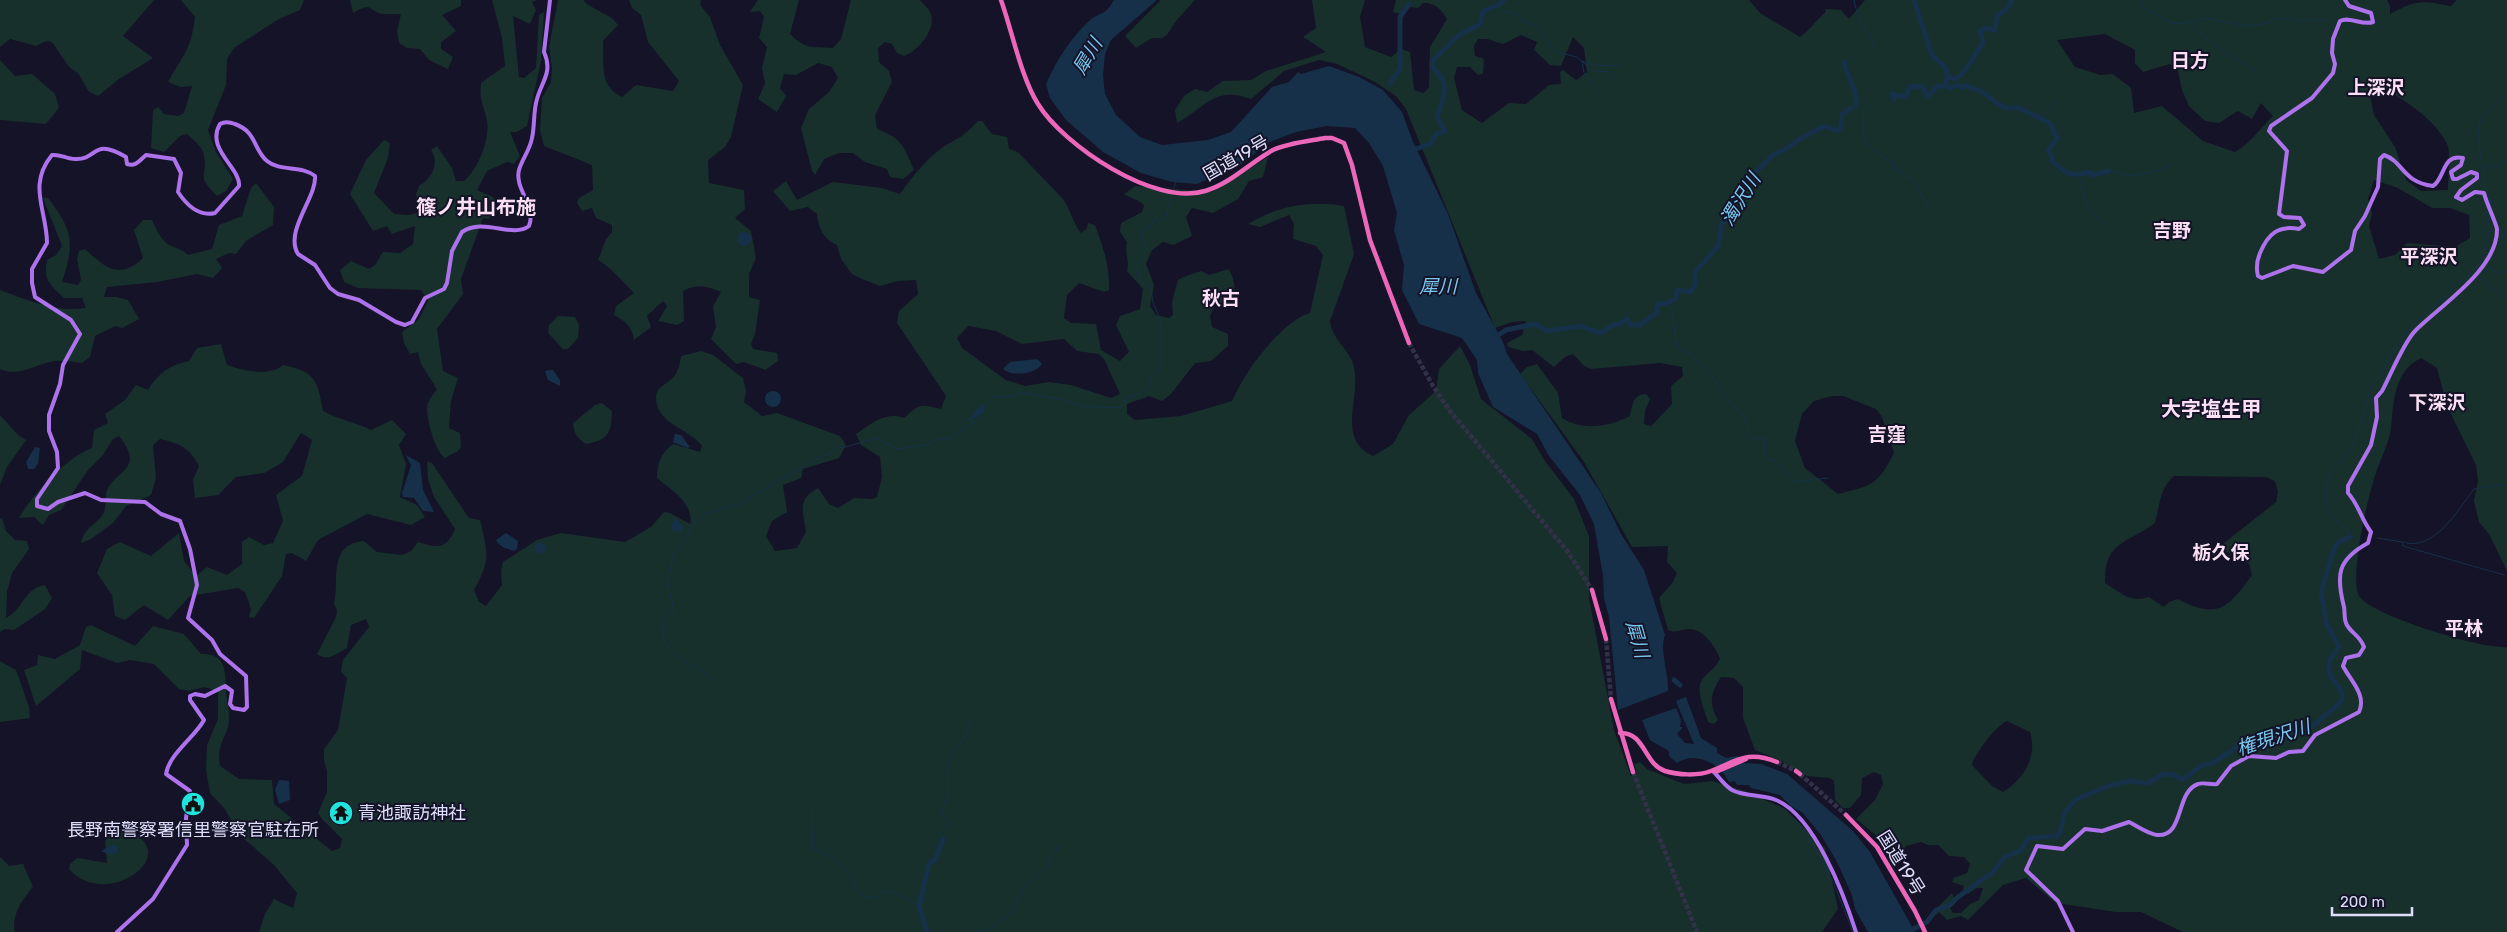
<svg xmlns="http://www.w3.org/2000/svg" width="2507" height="932" font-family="Rubik,'Noto Sans JP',sans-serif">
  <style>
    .green { fill: #17302c; fill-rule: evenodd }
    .water { fill: #163049 }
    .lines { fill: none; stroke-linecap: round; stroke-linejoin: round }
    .stream { stroke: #163049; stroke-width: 1 }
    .river { stroke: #163049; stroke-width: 5 }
    .highway-tunnel { stroke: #323147; stroke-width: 4.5; stroke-dasharray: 4.5 2; stroke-linecap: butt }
    .major { stroke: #af72ed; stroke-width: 4 }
    .highway { stroke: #ec67b9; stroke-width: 4.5 }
    .labels { text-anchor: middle; stroke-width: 4; stroke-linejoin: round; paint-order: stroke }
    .street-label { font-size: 18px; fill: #dddefb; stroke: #141327 }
    .poi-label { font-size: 18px; fill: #dddefb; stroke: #141327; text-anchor: start }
    .water-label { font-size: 19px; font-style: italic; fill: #78c7ee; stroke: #141327 }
    .neighbourhood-label { font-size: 19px; font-weight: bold; fill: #fbdff5; stroke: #141327 }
    .quarter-label { font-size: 20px; font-weight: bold; fill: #fbdff5; stroke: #141327 }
  </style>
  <rect width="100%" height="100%" fill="#141327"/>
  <!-- green -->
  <g class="green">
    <polygon points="0,0 154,0 123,36 153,58 119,79 98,96 89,92 78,73 69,67 52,42 46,41 36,46 10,39 0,47"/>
    <path d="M181,0H304L300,10L277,20L234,48L227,59L226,85L208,130L216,152L233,179L226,191L217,196C195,174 208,178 204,156C203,146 193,140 187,134L180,136L164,152L151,148L153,110L158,107L164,114L178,116L184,113L192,86L180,87L168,82C183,55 191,50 195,17Z"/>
    <path d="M350,0H461V6L442,15L456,31L441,42V49L453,57L448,69L429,60L420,49L407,48L399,43L397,31L401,14C395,14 390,14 384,14C368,13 375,0 353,13Z"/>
    <path d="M492,0H537L532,2L536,10L530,24L513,16L519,77L524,78L536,68L539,15L544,12L541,61L527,126L517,132H510L520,156L514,164L507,162L487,171L477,190L493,197L496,204L489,219L483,218L461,279L463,294L437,329L443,371L458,378L451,401L449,428L460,433L461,447L458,451L445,458C435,452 424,413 428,403C430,398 434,393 437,389L421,364L418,352L410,354L404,343L402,332L419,319L428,301L421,290L358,288L344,282L340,270L351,261L369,269L375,265L383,252L400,253L413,244L415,226L392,234L387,226L373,231L350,194L366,160L384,140L390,143L388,158L374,193L394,214L409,215L420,212L416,194L419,186C432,178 440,164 431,150L437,146L452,168L456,181H464C478,169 490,140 487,121C484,105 479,102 481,83L505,66L502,38Z"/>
    <path d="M558,0H583C593,11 610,13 618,25L603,41C604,65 599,86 622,97L636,85L673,91L679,81L648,42L641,15L632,8L629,0H701L700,5L710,17L720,45L743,85L731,137L725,147L708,160L709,183L744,190L745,209L735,218L751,231L756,258L749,274V297L760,300L755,334L751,344L753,349L777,353L778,361L765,370L744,362L736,364L711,339L716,327L713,306L721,292C708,286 696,283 683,291L684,321L677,325L658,321L667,306L663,301L647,316L651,327L634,340C632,326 626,322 614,315L616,306L634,293C622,281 613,269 598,260L606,239L612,232V225L596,218L592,208L582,211L577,203L579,198L593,190L592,165L544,146L540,130L542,98L551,82L552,69L549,47Z"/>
    <path d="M758,0H799L790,34C808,51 811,46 833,48L841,39L851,0H920C923,4 928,8 930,12C938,28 918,51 904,56L897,53L892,44L885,42L878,48L879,62L889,71L892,82L875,115L877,129C902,138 904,147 914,170L903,179L890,177L887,169L865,162L853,153H839L824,159L815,175L812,171L801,128L809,109L829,92L838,78L832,67L818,63L796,75L784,74L780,88L786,96L777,112L758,99L765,83L762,68L767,47L759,38L764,17L760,11L750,12Z"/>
    <polygon points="1161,0 1195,0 1176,21 1167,35 1162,38 1152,38 1136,48 1125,36"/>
    <path d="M1312,0H1365L1360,17L1365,47L1391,57L1401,49L1410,52L1414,90L1423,93L1429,88L1430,47L1447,19C1442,10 1434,2 1423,3L1418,8L1410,7L1401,14L1393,12L1396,0H1749L1760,13L1800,37C1810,30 1815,21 1825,13L1826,9L1841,10L1849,19L1865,0H2387L2390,6V14C2416,0 2420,0 2451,6L2457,0H2507V571L2489,534L2479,522L2474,501L2478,481L2476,465L2447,406L2437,368L2421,358C2410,364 2404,370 2399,382C2392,397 2393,418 2390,434C2387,447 2380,460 2376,473C2368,495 2349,577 2359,596C2370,615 2484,650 2507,647V932H2183L2141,912H2116L2056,903L2026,878L2003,885L1968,920L1961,916L1947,920L1939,912L1930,920L1927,918L1952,893L1956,902L1950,908L1953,913H1961L1970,904L1979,900L1983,888H1977L1968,894L1963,889L1964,886L1952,882L1954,878L1967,873L1970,864L1964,857L1949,856L1938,845H1928L1921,842L1906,846L1896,859L1879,838L1856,819L1875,800L1883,784L1881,775L1874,772L1862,778L1861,795L1850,808H1843L1835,800L1834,781L1830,778L1807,776L1781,761L1755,750L1743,718V687L1734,678L1721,677C1711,692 1708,704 1718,720L1714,724L1708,722C1705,711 1695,690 1702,680C1708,671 1713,672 1720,659C1716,647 1703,628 1688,629C1681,629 1675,634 1668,630L1659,598L1673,582L1677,573L1667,562L1668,546L1632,547L1584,462L1520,374L1527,367L1537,364L1558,393L1562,418C1582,431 1609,427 1630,416C1633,405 1632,395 1646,394L1650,399L1645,411L1644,424L1651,426L1672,404L1671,386L1683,376L1682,367L1660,363L1591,369L1584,366L1573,354L1565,357L1554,367L1532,350L1523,351L1508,347L1507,343L1522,335L1526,321L1512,322L1495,328L1406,109L1396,96L1375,82L1337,64L1319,60L1284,71L1251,99C1214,85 1205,108 1177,123L1175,110L1184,96L1195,89L1207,92L1223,81L1251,80L1266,71L1326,52L1303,37L1316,28ZM2105,34L2135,50V63L2143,72L2170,64L2178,71L2182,90L2189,106L2205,121L2219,123L2238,111L2252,119L2261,103L2273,116C2260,128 2252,142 2235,152L2203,141L2162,106L2134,113L2131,88L2113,74L2100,75L2075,67L2057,40ZM1521,35L1537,42L1534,50L1550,65L1561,66L1573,37L1584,48L1587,72L1576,80L1563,70L1560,72L1561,84L1549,85L1526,104L1509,103L1482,123L1462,110L1454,78L1457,67H1470L1478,75L1483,74L1484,59L1475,56L1474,46L1478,39H1487L1503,44ZM2367,80C2393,92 2434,116 2447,144C2451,152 2448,179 2448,190L2421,191L2406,180L2395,147L2374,115ZM2374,180L2398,188L2432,208H2450L2469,215L2470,238L2455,247L2407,243L2395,255L2379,259L2369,226L2372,214L2368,199ZM1832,396H1843L1876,409L1882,417L1894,453C1877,486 1873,485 1838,494L1805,468L1795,441L1802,414L1814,401ZM2174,476L2266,477L2275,481L2278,492L2276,502L2224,543L2226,551L2249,564L2252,575C2228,608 2218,620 2178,599L2169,602L2164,607L2149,597C2130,603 2121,593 2105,583C2104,541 2127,544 2155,523C2160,505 2159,489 2174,476ZM2007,721L2030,732C2038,757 2023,780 2003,792L1992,786L1972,765C1974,754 1997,725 2007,721Z"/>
    <polygon points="0,60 15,76 32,74 55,94 59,108 46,124 0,120"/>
    <path d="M978,121H982L992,134L1007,137L1009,149L1018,152L1063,199C1071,210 1072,222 1081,233L1087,228L1088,223L1095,225C1103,246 1110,267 1109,290L1104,292L1079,283L1067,295L1064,318L1071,323L1096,324L1101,350L1120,361L1129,352L1116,325L1120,316L1140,309L1143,289L1127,271C1130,260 1124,253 1127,242L1120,232L1121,223L1142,212L1144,205C1138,199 1131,199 1124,194L1135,186L1212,192L1268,157L1263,177L1249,181L1238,199L1213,213L1192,208L1186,217L1192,236L1173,245L1163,242L1152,250L1146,264L1154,285L1150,306L1156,315L1169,318L1173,315L1172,302L1178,280L1186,276L1201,271L1209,275L1229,269C1238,289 1238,299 1215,305L1210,316L1212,327L1228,334V346L1211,361L1195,363L1171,394L1162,401L1149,396L1127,404V414L1135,420L1181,416L1232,401C1244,373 1280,322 1310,313L1323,255L1316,246L1293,239L1294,224L1289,215L1260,227L1248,224C1277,206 1310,200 1344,206L1354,254L1330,321C1332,338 1346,347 1352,361C1365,393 1333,437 1373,456L1393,444L1409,415L1436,391L1439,369L1460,346L1470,365L1481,399L1532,439L1545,461L1574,499L1589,536V598L1614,730L1631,776L1637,774L1634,764L1640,762L1647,769L1684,784L1712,781L1745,791L1785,809L1825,848L1838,909L1822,932H259L265,914L274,899L293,908L297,893L274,865L241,836L224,808L210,793L206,770L207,745L218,719V691L204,687L189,691L179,689L154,664L130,660L117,663L82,650L80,669L36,706L24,670L37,665L38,655L55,659L80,645L86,627L91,625L135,646L153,626L184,634L201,654C227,653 225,672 226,691C226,700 230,709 229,718C229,737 216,741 220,766L239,779L272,780L274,804L332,851L340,848L342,839L322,819L318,813L327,792V771L324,761V749L338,730L347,678L341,672L343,660L369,627L366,619L351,625L347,648C337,654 327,662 317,654L336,617L337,610L334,604C340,580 327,544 364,541L377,552L402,555L411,551L418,542C438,548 446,550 455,529L434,497L428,479L427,461L432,463L469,518L480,520C488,553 491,560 474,590L479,602L486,606L502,585L501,570L503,562L537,540L561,533L625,542L651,527L664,512L670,513L690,524C694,503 671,490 657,478C657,463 661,453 673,444L700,452L702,446C691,430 662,425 657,405C652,385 667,387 675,375C679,369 680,362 681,356L701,351L713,355L743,378L746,391L744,402L762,416L777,413L840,436L846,445L839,458L803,469L801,478L783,485L787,512L772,521L766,536L775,551L797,548L806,532C804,513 795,500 818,488L829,504L838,508L854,498L872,499L877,497L882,477L880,457L861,445L856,434C871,424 885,411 904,418C920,403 921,404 941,409L946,396L897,323L899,311L918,294L916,280L898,281L880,286L862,279L852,274L841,259L837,245C823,238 819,230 817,214L808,207L790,211L773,191L786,181L797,200L833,182L882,188L900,194C912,177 926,159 943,147C959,138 965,135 978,121ZM968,326L996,331L1022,344L1064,339L1077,351L1098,354L1104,359L1120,394L1111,398L1071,385L1049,382L1025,386L1006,380L962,348L957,338Z"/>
    <path d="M256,183L274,207L273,225L246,241L236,254L229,253L216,259L222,268L213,278L197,274L157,282L107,287L104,297H116L128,300L139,319L122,328L115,326L95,336L90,357L82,363C73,362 63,360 54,361C36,364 18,378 0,369V290C27,300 57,313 86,308L82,298H64C50,284 43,281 47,260L56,255L62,246L43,198H48C73,230 75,243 62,282L78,285L81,280L77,259L79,251L85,249C105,268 120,280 143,258L134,230L143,220H152C156,229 161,240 169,245C177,249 181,248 188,255L212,249L219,225L242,216L251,188Z"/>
    <polygon points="558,316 575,317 579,325 578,338 568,349 563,349 548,333 549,325"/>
    <path d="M221,344L227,365C244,371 269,377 283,365C315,371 318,381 323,411C339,420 356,422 371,430L392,420L406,434L399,445L406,464L400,497L417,505L425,517L411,525L367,514L318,540L306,561L292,553L286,554L282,576L254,618L249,617L251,609L245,592L238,588L190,596L168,620L144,605L125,620L115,616L112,595L97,573L107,549L120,542L151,556L179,533L184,561L196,576L207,567L227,575L242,564V542L249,537L264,545L273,543L283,521L276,495L302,476L312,440L301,433L283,462L264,473L236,477L218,495L195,498L193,480L199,466C190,448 179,443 160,439L153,445L156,478L151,495L126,506L113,523L91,539L81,543C85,525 98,525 104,512C107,505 104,495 108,488C120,468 144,468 119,436L113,439L103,455L88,470L61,510L49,515L43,525L34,517L19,518C34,493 64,459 92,448L94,430L108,423L105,414L125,400L136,385L148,390C158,373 170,365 189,361L197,348Z"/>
    <path d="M602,403L612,411C611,433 609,440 586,444C577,438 574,434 573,423L595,405Z"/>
    <polygon points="0,415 18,435 26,440 7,467 0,485"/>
    <path d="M2,518L6,531L15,540L27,541L29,549L12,573L7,592L6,618C23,610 24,588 45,585L52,598L45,609L14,630L5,629L0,632V519Z"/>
    <polygon points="0,661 16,670 29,707 30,718 0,722"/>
    <path d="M124,826C130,831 141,837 145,843C163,869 100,905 69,869L70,864L77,858L107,863L105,841L109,827Z"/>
    <path d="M0,857L9,866L23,864L33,887C23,899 11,915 15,932H0Z"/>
  </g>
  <!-- water -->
  <g class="water">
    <path d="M1114,0H1157L1111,40L1105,54L1103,75L1105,94L1116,115L1140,137L1162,145L1208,140L1231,132L1272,87L1289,82L1298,72L1301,74L1329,66L1359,77L1383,90L1402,112L1413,142L1448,214L1476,293L1503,342L1507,354L1601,493L1621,534L1644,570L1665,635C1659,650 1669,674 1668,691L1618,710L1609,617L1604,598L1603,576L1594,524L1580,495L1549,456L1537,434L1493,407L1478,373L1477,360L1462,338L1419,324L1402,290L1404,265L1394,230L1397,213L1383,166L1369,143L1355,128L1327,126L1296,132L1267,143L1243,163L1197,184L1172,182L1141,173L1103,152L1066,120L1050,98L1046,84C1056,61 1070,39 1088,22C1099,11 1104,18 1114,0Z"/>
    <circle cx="744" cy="239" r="7"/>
    <path d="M1037,359L1042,364C1036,374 1011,377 1003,369L1010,362Z"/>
    <polygon points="549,370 553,370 560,380 560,386 548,380 545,371"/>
    <circle cx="773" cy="399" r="8"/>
    <polygon points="985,404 984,412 967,422 977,409"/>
    <polygon points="675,434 681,435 690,447 687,448 673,442"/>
    <polygon points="35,447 40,448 38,464 34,469 28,469 26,462"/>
    <polygon points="406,455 420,463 423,490 434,512 423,511 414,498 403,497 402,493 411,465"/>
    <polygon points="674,517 683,526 682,531 674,532 671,526"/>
    <path d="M506,533L518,541L517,549L514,551C507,548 500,548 496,540Z"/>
    <circle cx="540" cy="548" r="5.5"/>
    <path d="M1686,697L1701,738L1717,748V753L1726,758L1737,756L1743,763L1761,764L1787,774L1853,831L1870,852L1915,932H1868L1855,909L1852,895L1837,862L1821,835L1802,812L1792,807L1780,795L1751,788L1749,785H1737L1735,781L1729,782C1720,764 1696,750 1677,763L1669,756V751L1650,740L1642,720L1676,708L1681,720L1680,727H1683L1677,734L1685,743L1694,744L1676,701Z"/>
    <polygon points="279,780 289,781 290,800 279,804 275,790"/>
    <polygon points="114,844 118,847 118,852 111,855 101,851"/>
  </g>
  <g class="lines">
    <!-- stream -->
    <g class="stream">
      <path d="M1854,0C1856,17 1870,35 1877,52"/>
      <polyline points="2140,0 2143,7 2171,23 2180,24 2205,18 2247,26 2268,23 2274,18 2280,18 2298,21 2327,19"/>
      <polyline points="1503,11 1514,13 1525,22 1535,25 1556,52 1577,57 1592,70 1609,72 1619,82"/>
      <path d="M2192,22C2208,45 2235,58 2258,72"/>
      <polyline points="1600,92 1584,73 1582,61 1594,65 1620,66"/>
      <path d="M1861,108C1866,116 1862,119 1863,127C1864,149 1878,155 1895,163L1894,170H1900L1901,174L1911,178L1930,209"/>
      <polyline points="2040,117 2057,101"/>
      <polyline points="2485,169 2487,166 2497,166 2507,161"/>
      <polyline points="2109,171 2112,170 2129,176 2154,172 2173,164"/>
      <path d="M2076,175C2089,190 2079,210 2105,222"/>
      <polyline points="1173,190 1176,182"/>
      <path d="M2490,207C2492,198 2487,193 2485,185C2483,172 2477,137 2479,126C2481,115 2499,100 2507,93"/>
      <polyline points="2485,267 2500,273 2507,270"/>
      <polyline points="2469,274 2485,282 2507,300"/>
      <polyline points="1668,303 1672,310 1677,348 1691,355 1707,369 1731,405 1738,409 1747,421 1748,434 1753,439 1765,438 1764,453 1767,459 1775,461 1796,482 1828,478"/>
      <polyline points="985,406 993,397 1016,396 1019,392 1059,399 1080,406 1120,408 1124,405 1125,398 1138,395 1149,386 1150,379 1161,368 1161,321 1153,303 1151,288 1140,281 1137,266 1145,245 1140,232 1145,228 1149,228 1156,217 1159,221 1165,219 1172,194"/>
      <polyline points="2358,537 2350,537 2348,531 2332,516 2327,506 2326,486 2330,473 2349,452 2361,422 2370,390 2403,337 2415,323 2480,264 2485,247 2485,232 2490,232 2492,229 2488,223 2489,211"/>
      <polyline points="2377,538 2402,542 2403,546 2504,575"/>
      <path d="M2403,542C2433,553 2458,510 2474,489L2507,484"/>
      <path d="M717,682C698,663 658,659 663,623C664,619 667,616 668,612L674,611L667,580C672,572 670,562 675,553C680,542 690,540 691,527L705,514L739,504L818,458L831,453L836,448L846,447L875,438L898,449L927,445L937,439L951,438L980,418L981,414"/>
      <path d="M811,810L813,849C827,851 855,874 855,889L866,898L876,897L883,891L895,893L919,906"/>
      <polyline points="1795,821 1809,839 1832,879 1853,932"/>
      <polyline points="943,839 940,833 949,824 940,811 945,809 948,795 947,770 951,756 967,733 972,719"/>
      <polyline points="977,932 991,928 1010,914 1023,888 1048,867 1051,855 1056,851 1057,846"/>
    </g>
    <!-- river -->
    <g class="river">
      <polyline points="1914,0 1932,55 1945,67 1948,77"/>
      <path d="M1844,62C1848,79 1857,88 1856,106"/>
      <polyline points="1390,83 1400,69 1400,17 1409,4"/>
      <path d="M1946,86L1950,88L1959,85L1963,88L1966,85C1972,89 1978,89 1984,93C1992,99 2004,112 2017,107L2050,123L2057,139L2048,150L2053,158L2051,160C2068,174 2067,177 2090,172L2092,175L2109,171"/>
      <path d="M1894,100L1892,94L1905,97L1910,87L1922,86L1928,97C1934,89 1935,85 1946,86V79L1948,77L1956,79C1968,71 1973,55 1983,43L1980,31L1985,28L1995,30L1997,16L2007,9L2012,0"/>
      <path d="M1410,151L1430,144L1436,134L1445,131L1437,117C1443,97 1453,85 1432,67V61L1459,35L1480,24L1483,11L1498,5L1504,0"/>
      <polyline points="1494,338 1506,330 1535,324 1547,331 1580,326 1600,333 1615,324 1618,325 1627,319 1631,325 1640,325 1658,312 1656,309 1658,304 1668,303 1676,298 1677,290 1691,292 1695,284 1695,272 1719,245 1721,225 1730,214 1734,202 1749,179 1773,155 1784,150 1800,139 1824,126 1838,131 1841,127 1842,114 1851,108"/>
      <polyline points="1674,680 1680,685"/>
      <polyline points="927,932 919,906 929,863 935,860 943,839"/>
      <path d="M1907,932L1927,922L1936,910L1950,905L1958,897L1993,872L2005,857L2021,850L2028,838L2057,836L2060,832L2065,812L2075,800L2091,793L2111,785L2131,781L2148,783L2163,774L2175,775L2182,780L2201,766L2212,763L2230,752L2240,743L2266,742L2314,725L2340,703C2348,690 2331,683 2329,671C2327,656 2336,655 2339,646L2327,625L2321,592L2335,546L2339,542L2350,537"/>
    </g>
    <!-- highway-tunnel -->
    <g class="highway-tunnel">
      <polyline points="1409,343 1433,386 1450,411 1568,552 1592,590"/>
      <polyline points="1606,639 1611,699"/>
      <polyline points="1777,762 1796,771"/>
      <polyline points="1633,772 1697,932"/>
      <polyline points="1800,774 1846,815"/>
    </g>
    <!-- major -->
    <g class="major">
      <path d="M1713,771C1719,777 1724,785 1732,790C1745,797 1762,794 1776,800C1815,816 1844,895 1856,932"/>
      <path d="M117,932L153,899L187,845L186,818L190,791L166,774C169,754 195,737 204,720L190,700V696L195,694L205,696L225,686L232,691L230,704L233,708L244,710L247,707L246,676L220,654L212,640L188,618L197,585L190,549L180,521L161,514L145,502L101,500L85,493L58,502L48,509L37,506V499L58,468L57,452L49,431V415L60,384L63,365L80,334L71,320L35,297L32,283V269L47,243C47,211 27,185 52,155C60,154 67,159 75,159C99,160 91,137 126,157L127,164C136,167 140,160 146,155L174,159L181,173L178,192C186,204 199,217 215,213L239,186C241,168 205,149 220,124C225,121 230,122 235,124C257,132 253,149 267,161C280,172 302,165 315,176C317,197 284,231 298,254L315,265L330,288L338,294L359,300L396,322L405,325L412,322L425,298L444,289L447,283L452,251L462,232C484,217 512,239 529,226C537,206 514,189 519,170C522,159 530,150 532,138C535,125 533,112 537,99C542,81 553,72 544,52L550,0"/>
      <path d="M2073,932L2058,901L2026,870L2037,846L2063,849L2085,829L2102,831L2129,822C2137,826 2148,834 2157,835C2185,837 2175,792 2198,784C2203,782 2211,785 2217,784L2231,766L2249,756L2276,758L2289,752L2303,751L2315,735L2359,712C2367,695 2350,680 2343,666L2346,658L2359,655L2364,647C2360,635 2349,632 2346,623C2344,618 2345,612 2344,607C2336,575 2337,560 2368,543L2371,532C2361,519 2359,505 2348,493V486L2371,445L2377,417L2376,398L2382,391C2390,376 2404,342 2415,331C2441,305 2498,269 2497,229C2496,223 2486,202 2484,193L2475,192L2462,200L2456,197L2461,190L2477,178V174L2471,172L2457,179H2453L2451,172L2461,165L2463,158C2442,153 2445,179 2433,186C2402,182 2404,162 2384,155L2380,159L2378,187L2365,216L2355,231L2351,250L2323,272L2293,266L2262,278L2258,276C2256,268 2257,260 2260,253C2268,234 2278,225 2299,229L2304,225L2300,218L2284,217L2279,214L2287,151L2269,131L2271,126L2312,98L2333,73L2335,64L2332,53L2333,39L2340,21C2350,16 2362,26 2373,22L2371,13L2349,6L2345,0"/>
    </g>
    <!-- highway -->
    <g class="highway">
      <path d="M1001,0C1012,31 1021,77 1038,104C1063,145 1155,207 1205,191C1230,184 1251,162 1273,150C1288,143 1309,141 1325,138H1332L1344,143L1352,165L1370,240L1409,343"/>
      <polyline points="1592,590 1606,639"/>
      <polyline points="1611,699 1633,772"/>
      <path d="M1620,733C1645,732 1644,764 1665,771C1678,775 1698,776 1711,771C1737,761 1747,750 1777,762"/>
      <polyline points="1713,771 1718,771 1746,759"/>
      <polyline points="1796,771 1800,774"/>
      <polyline points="1846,815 1877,847 1915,911 1925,932"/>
    </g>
  </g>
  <!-- icons -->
  <defs>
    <g id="civic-disc" transform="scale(1.25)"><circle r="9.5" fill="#21e3dd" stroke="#141327"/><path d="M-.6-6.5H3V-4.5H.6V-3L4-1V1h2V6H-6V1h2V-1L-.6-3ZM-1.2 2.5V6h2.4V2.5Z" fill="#111"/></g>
    <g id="temple-disc" transform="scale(1.25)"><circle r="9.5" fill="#21e3dd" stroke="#141327"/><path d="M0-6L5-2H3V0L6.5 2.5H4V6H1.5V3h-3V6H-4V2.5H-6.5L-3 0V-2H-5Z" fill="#111"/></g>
  </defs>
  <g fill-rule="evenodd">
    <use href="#civic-disc" x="193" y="804"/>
    <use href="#temple-disc" x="341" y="813"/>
  </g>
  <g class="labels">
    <!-- street labels -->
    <g class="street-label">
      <text transform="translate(1236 158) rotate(-30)" y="6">国道19号</text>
      <text transform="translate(1901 863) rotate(58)" y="6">国道19号</text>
    </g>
    <!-- poi labels -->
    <g class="poi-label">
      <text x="358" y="819">青池諏訪神社</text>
      <text x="193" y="836" text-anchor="middle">長野南警察署信里警察官駐在所</text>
    </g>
    <!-- water labels -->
    <g class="water-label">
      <text transform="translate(1087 56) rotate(-59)" y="7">犀川</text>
      <text transform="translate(1740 199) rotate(-58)" y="7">濁沢川</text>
      <text x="1438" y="293">犀川</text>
      <text transform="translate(1638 639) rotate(74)" y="7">犀川</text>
      <text transform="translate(2273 737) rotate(-18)" y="7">権現沢川</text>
    </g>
    <!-- neighbourhood labels -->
    <g class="neighbourhood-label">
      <text x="2190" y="67">日方</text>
      <text x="2376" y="94">上深沢</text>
      <text x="2172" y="237">吉野</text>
      <text x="2429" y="263">平深沢</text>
      <text x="1221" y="305">秋古</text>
      <text x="2437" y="409">下深沢</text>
      <text x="1887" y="441">吉窪</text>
      <text x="2221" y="559">栃久保</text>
      <text x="2464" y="635">平林</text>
    </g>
    <!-- quarter labels -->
    <g class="quarter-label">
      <text x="476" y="214">篠ノ井山布施</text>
      <text x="2211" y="416">大字塩生甲</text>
    </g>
  </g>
  <!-- scale -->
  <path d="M2332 907v8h80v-8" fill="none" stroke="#dddefb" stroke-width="2.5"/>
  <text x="2340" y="907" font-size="15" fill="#dddefb" stroke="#141327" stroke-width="4" paint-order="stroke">200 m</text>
</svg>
